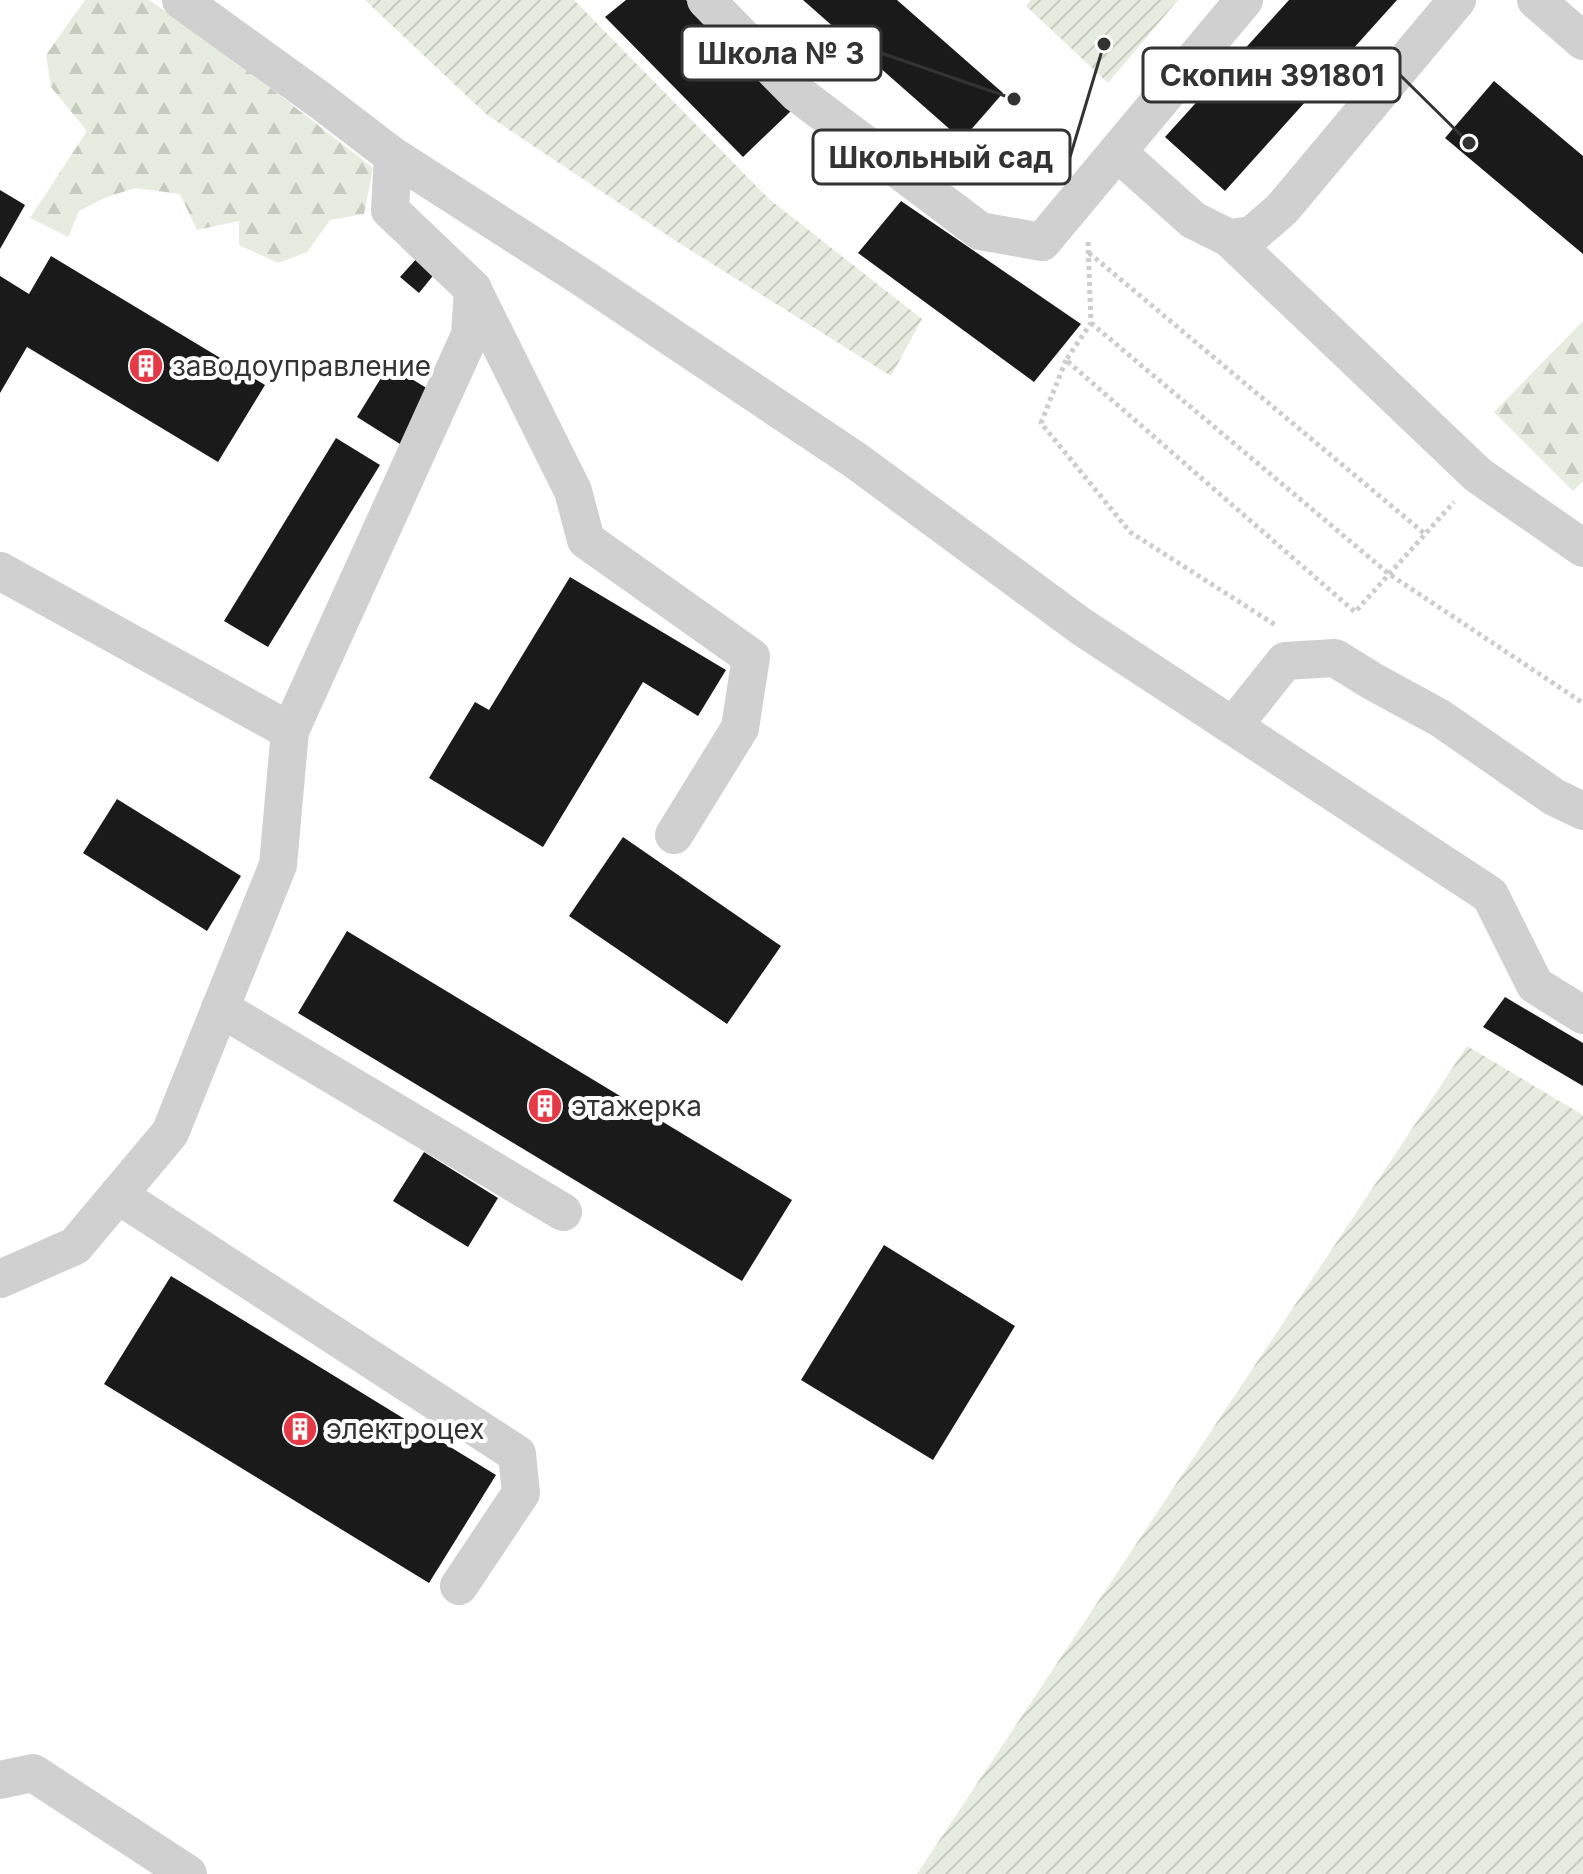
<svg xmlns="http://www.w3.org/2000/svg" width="1583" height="1874" font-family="Inter,sans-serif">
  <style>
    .forest { fill: url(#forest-firs) }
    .garden { fill: url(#garden-furrows) }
    .building { fill: #1a1a1a }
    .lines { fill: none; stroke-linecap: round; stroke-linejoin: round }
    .path { stroke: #cdcdcd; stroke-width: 5; stroke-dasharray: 4 4; stroke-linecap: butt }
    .minor { stroke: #d0d0d0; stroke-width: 38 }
    .labels { text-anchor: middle; stroke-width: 8; stroke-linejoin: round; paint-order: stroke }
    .poi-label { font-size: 28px; fill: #333; stroke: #fff; text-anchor: start }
    .leader { fill: none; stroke: #333; stroke-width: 3 }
    .callout-dot { fill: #333; stroke: #fff; stroke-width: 3 }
    .callout { fill: #fff; stroke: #333; stroke-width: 3 }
    .callout-label { font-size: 30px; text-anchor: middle; font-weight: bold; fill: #333 }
  </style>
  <defs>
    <pattern id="forest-firs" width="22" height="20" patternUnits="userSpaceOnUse" patternTransform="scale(2)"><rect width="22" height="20" fill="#e6ecdf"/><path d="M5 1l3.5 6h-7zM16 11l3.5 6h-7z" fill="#c6cbc0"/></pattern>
    <pattern id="garden-furrows" width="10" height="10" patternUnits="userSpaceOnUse" patternTransform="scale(2)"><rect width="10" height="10" fill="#e6ecdf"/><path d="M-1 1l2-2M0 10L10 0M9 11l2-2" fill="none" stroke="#c6cbc0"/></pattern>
  </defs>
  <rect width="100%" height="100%" fill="#fff"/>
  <!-- forest -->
  <g class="forest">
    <polygon points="85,0 149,0 223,51 373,168 364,214 330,220 307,252 278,263 239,245 239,221 197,230 180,194 135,188 104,198 79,211 68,237 30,218 87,131 51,87 46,55"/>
    <polygon points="1583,321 1583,481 1573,491 1494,412"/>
  </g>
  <!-- garden -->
  <g class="garden">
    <polygon points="365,0 574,0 769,199 922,319 891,376 676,241 487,115"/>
    <polygon points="1031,0 1178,0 1108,83 1026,6"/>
    <polygon points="1467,1046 1583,1115 1583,1874 917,1874"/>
  </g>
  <!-- building -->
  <g class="building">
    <polygon points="626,0 686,0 793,109 743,157 605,17"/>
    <polygon points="803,0 897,0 1003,93 962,140"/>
    <polygon points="1289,0 1397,0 1225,191 1165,137"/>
    <polygon points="1494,81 1583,156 1583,254 1445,138"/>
    <polygon points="0,190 25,205 0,249"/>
    <polygon points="901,201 1081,324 1034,382 858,253"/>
    <polygon points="51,256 265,385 218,462 27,347 0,393 0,276 29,294"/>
    <polygon points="418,257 436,272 419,293 400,277"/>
    <polygon points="389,365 433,392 400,444 357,417"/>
    <polygon points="336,438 380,465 268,647 224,621"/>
    <polygon points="570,577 726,670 698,716 643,682 543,847 429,778 475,702 489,710"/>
    <polygon points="117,799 241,876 207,931 83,853"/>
    <polygon points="623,837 781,946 727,1024 569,916"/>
    <polygon points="347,931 792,1200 742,1281 298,1013"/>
    <polygon points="1505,997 1583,1043 1583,1086 1483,1027"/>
    <polygon points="424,1152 498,1198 468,1247 393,1201"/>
    <polygon points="884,1245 1015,1326 933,1460 801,1380"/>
    <polygon points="171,1276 496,1475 429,1583 104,1384"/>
  </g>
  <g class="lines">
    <!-- path -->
    <g class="path">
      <polyline points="1088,242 1091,323 1066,360 1355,612 1454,502"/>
      <polyline points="1089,253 1425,534"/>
      <polyline points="1091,323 1389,574 1583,703"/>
      <polyline points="1066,360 1041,423 1130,532 1277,626"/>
    </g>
    <!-- minor -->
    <g class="minor">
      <polyline points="181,0 321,101 393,156 390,210 473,289 470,335 290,731"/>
      <polyline points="706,0 797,93 980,231 1042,242 1244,0"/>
      <polyline points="1536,0 1583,41"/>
      <polyline points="1117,152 1193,220 1229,238 1252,235 1282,209 1457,0"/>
      <polyline points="393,156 583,278 855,460 1082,627 1490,895 1535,985 1583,1015"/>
      <polyline points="1229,238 1478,475 1583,548"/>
      <polyline points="474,292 573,491 586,540 751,657 740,728 674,835"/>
      <polyline points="0,571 290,731 278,865 170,1133 75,1246 0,1279"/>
      <polyline points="1233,726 1285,661 1335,658 1372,681 1440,718 1554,797 1583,811"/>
      <polyline points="220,1008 563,1212"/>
      <polyline points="118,1195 517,1454 521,1493 459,1586"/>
      <polyline points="0,1780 33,1773 188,1874"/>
    </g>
  </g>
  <!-- icons -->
  <defs>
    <g id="building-disc" transform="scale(1.8)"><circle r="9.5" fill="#e63946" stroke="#fff"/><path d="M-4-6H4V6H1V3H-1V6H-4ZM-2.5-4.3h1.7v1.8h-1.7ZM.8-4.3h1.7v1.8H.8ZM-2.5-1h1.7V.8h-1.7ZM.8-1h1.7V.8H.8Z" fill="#fff"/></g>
  </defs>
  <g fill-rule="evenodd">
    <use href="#building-disc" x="146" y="366"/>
    <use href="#building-disc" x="545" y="1106"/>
    <use href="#building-disc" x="300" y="1429"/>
  </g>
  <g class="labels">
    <!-- poi labels -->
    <g class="poi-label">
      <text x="172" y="376">заводоуправление</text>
      <text x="571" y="1116">этажерка</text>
      <text x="326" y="1439">электроцех</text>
    </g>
  </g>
  <!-- callouts -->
  <path class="leader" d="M1014 99L881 53M1469 143L1400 75M1104 44L1070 157"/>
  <g class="callout-dot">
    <circle cx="1014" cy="99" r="8"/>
    <circle cx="1469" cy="143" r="8"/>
    <circle cx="1104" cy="44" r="8"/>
  </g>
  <g class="callout">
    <rect x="682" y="26" width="199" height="54" rx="8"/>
    <rect x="1143" y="48" width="257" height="54" rx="8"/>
    <rect x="813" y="130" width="257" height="54" rx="8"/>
  </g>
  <g class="callout-label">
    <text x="781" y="64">Школа № 3</text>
    <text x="1272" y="86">Скопин 391801</text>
    <text x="941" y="168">Школьный сад</text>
  </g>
</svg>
